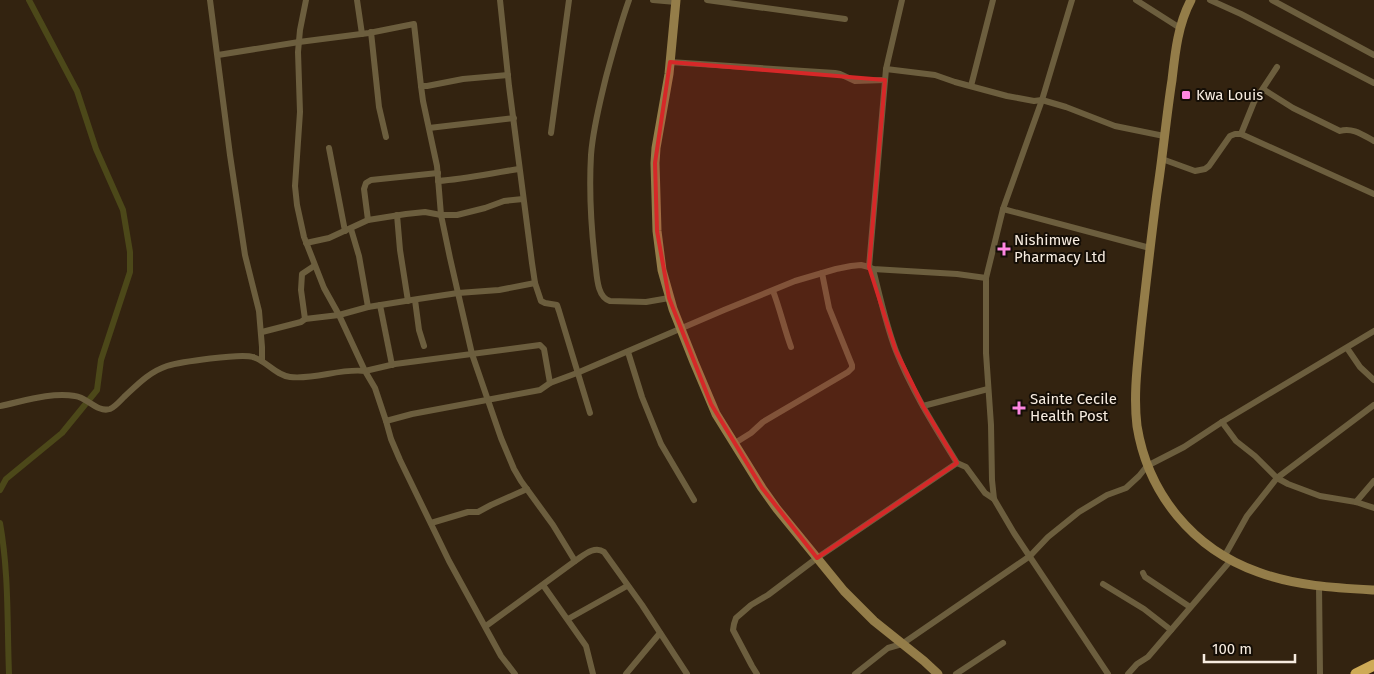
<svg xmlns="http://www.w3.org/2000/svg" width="1374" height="674" font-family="'Fira Sans',sans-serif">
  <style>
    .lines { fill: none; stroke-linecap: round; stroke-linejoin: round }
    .canal { stroke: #4c4819; stroke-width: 6 }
    .street { stroke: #6c5e3e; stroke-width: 6 }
    .secondary { stroke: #947d49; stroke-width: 9 }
    .highway { stroke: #ceaa56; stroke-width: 11 }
    .marked { fill: #d62828; fill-opacity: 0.2; stroke: #d62828; stroke-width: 4; stroke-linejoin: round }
    .poi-dot { fill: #fd86e1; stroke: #150e06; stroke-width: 2 }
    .labels { text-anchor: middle; stroke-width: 4; stroke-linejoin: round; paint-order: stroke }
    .poi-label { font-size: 15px; fill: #f7ece0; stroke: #150e06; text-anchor: start }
  </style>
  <rect width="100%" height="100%" fill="#332310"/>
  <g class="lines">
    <!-- canal -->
    <g class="canal">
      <polyline points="0,490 6,479 62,433 97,390 101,360 130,272 130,252 123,210 96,149 77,91 29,0"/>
      <path d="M0,523C9,573 7,623 9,674"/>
    </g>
    <!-- street -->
    <g class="street">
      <polyline points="210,0 230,155 245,255 259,311 262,347 262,361"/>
      <polyline points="306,0 300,30 298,52 300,112 295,186 297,205 304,237 324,288 339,315 365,371 395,364 540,345 544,349 550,383"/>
      <polyline points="357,0 362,34"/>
      <polyline points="500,0 509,86 532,263 535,283 541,301 545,303 557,305 559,311 590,413"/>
      <path d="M629,0C620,25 613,51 606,77C600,102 593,128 591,155C589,190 591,226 595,261C597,273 596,297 610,301L646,302L669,298"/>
      <polyline points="653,0 676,2"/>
      <polyline points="707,0 845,19"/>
      <polyline points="1072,0 1042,100 1003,209 986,278 986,353 991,425 992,480 994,499 1014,533 1108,674"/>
      <polyline points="1136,0 1180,28"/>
      <polyline points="1210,0 1241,14 1374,83"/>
      <polyline points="1272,0 1374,55"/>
      <polyline points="371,32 379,107 386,137"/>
      <polyline points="218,55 299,42 369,33 414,24 421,86 427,86 463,79 508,75"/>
      <polyline points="670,62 835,73 840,74 855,81 885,80"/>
      <polyline points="886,69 935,75 955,82 1007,96 1034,101 1042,100 1066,107 1115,126 1164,136"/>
      <path d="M421,86L423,101L437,166L441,215L450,258L472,354L501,438L514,469L521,481L553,525L575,561C583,556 594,545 604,552L642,605L687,674"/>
      <polyline points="971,86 993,0"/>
      <path d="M1263,89L1293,108L1340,131C1352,127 1363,135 1374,141"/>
      <polyline points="429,128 514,118"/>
      <polyline points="551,133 569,0"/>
      <polyline points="1241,134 1254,102 1277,67"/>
      <polyline points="329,148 345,231"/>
      <polyline points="1162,159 1195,171 1205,169 1209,166 1230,136 1235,134 1241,134 1374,194"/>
      <path d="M438,181C465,179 492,173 519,169"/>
      <polyline points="1003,209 1150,248"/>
      <polyline points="397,215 400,250 408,301"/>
      <polyline points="368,220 364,189 366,183 371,180 438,173"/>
      <polyline points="351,229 359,256 368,307"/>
      <polyline points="306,243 329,238 368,220 406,214 425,212 441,215 457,215 485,208 504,201 523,199"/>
      <polyline points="869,267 886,69 902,0"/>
      <path d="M773,291C780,309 784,328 791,347"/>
      <polyline points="415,300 419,330 424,346"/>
      <polyline points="380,305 392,365"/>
      <polyline points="305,319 339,315 368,307 418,299 458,293 499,290 535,283"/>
      <polyline points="262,332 301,322 305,319 301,290 302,274 314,266"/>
      <polyline points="1347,348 1360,367 1374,380"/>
      <polyline points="628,352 642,397 661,444 694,500"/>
      <path d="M0,406C24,401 51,392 75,396C87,397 97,413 110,409C115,407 120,401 124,397C137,385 149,372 167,366C180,362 241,353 253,357C267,361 275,375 290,377C315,380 340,368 365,371L375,388L386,421L412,414L540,390L550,383L577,373L724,310L795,281L836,269L851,266L861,265L869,267L873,269L957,274L986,278"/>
      <polyline points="923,406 988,389"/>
      <polyline points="386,421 391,439 400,460 449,561 501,656 515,674"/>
      <polyline points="1222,422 1236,441 1255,456 1277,478 1288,484 1320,496 1356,502 1374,508"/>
      <polyline points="735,443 751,433 763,422 848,372 852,368 852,365 829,308 822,273"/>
      <polyline points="957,463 966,467 985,493 994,499"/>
      <polyline points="1356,502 1374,481"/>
      <polyline points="431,523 468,512 478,512 491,505 527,489"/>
      <polyline points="1224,557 1247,516 1277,478 1374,405"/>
      <polyline points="1143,573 1145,577 1190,607"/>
      <polyline points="1103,584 1144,609 1171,630"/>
      <polyline points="543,585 586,646 593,674"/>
      <polyline points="1319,585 1320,674"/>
      <polyline points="568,619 627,586"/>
      <polyline points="486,626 575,561"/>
      <polyline points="626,674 660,633"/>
      <path d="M757,674L752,666L733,630L734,624L736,618L751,605L768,595L817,558L957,463C935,427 912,391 896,351C886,325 880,297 873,269"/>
      <polyline points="855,674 888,648 902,644 1030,556 1048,537 1079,512 1107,495 1126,488 1139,476 1147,466 1184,447 1222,422 1374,331"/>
      <polyline points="956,674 1003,643"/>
      <polyline points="1128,674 1137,664 1148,657 1231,560"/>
    </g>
    <!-- secondary -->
    <g class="secondary">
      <polyline points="676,0 669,74 656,148 655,163 657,231 662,270 673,309 694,362 716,414 762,488 777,509 844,591 874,621 924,661 938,674"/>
      <path d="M1191,0C1178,24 1175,53 1172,80C1166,118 1163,155 1157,193C1151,238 1146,283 1141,328C1138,360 1133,394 1137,426C1148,494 1193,549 1258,572C1295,586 1336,588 1374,590"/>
    </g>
    <!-- highway -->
    <polyline class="highway" points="1356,674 1374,665"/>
  </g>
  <!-- marked area -->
  <path class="marked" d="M670,62L885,80L869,267L896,351L923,406L957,463L817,558L762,488L711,404L669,298L657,231L655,163Z"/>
  <!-- markers -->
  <g class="poi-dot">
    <rect x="1181" y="90" width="10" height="10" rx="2.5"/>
    <path d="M1001.5 241.5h5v5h5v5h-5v5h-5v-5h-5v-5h5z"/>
    <path d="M1016.5 400.5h5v5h5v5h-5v5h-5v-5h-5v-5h5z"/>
  </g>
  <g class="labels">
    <!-- poi labels -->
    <g class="poi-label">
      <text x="1196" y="100">Kwa Louis</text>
      <text x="1014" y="245">Nishimwe<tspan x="1014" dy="17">Pharmacy Ltd</tspan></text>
      <text x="1030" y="404">Sainte Cecile<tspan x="1030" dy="17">Health Post</tspan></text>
    </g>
  </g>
  <!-- scale -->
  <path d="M1204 654v8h91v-8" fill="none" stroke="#f7ece0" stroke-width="2.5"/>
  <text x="1212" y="654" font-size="15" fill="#f7ece0" stroke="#150e06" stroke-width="4" paint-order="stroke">100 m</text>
</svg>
